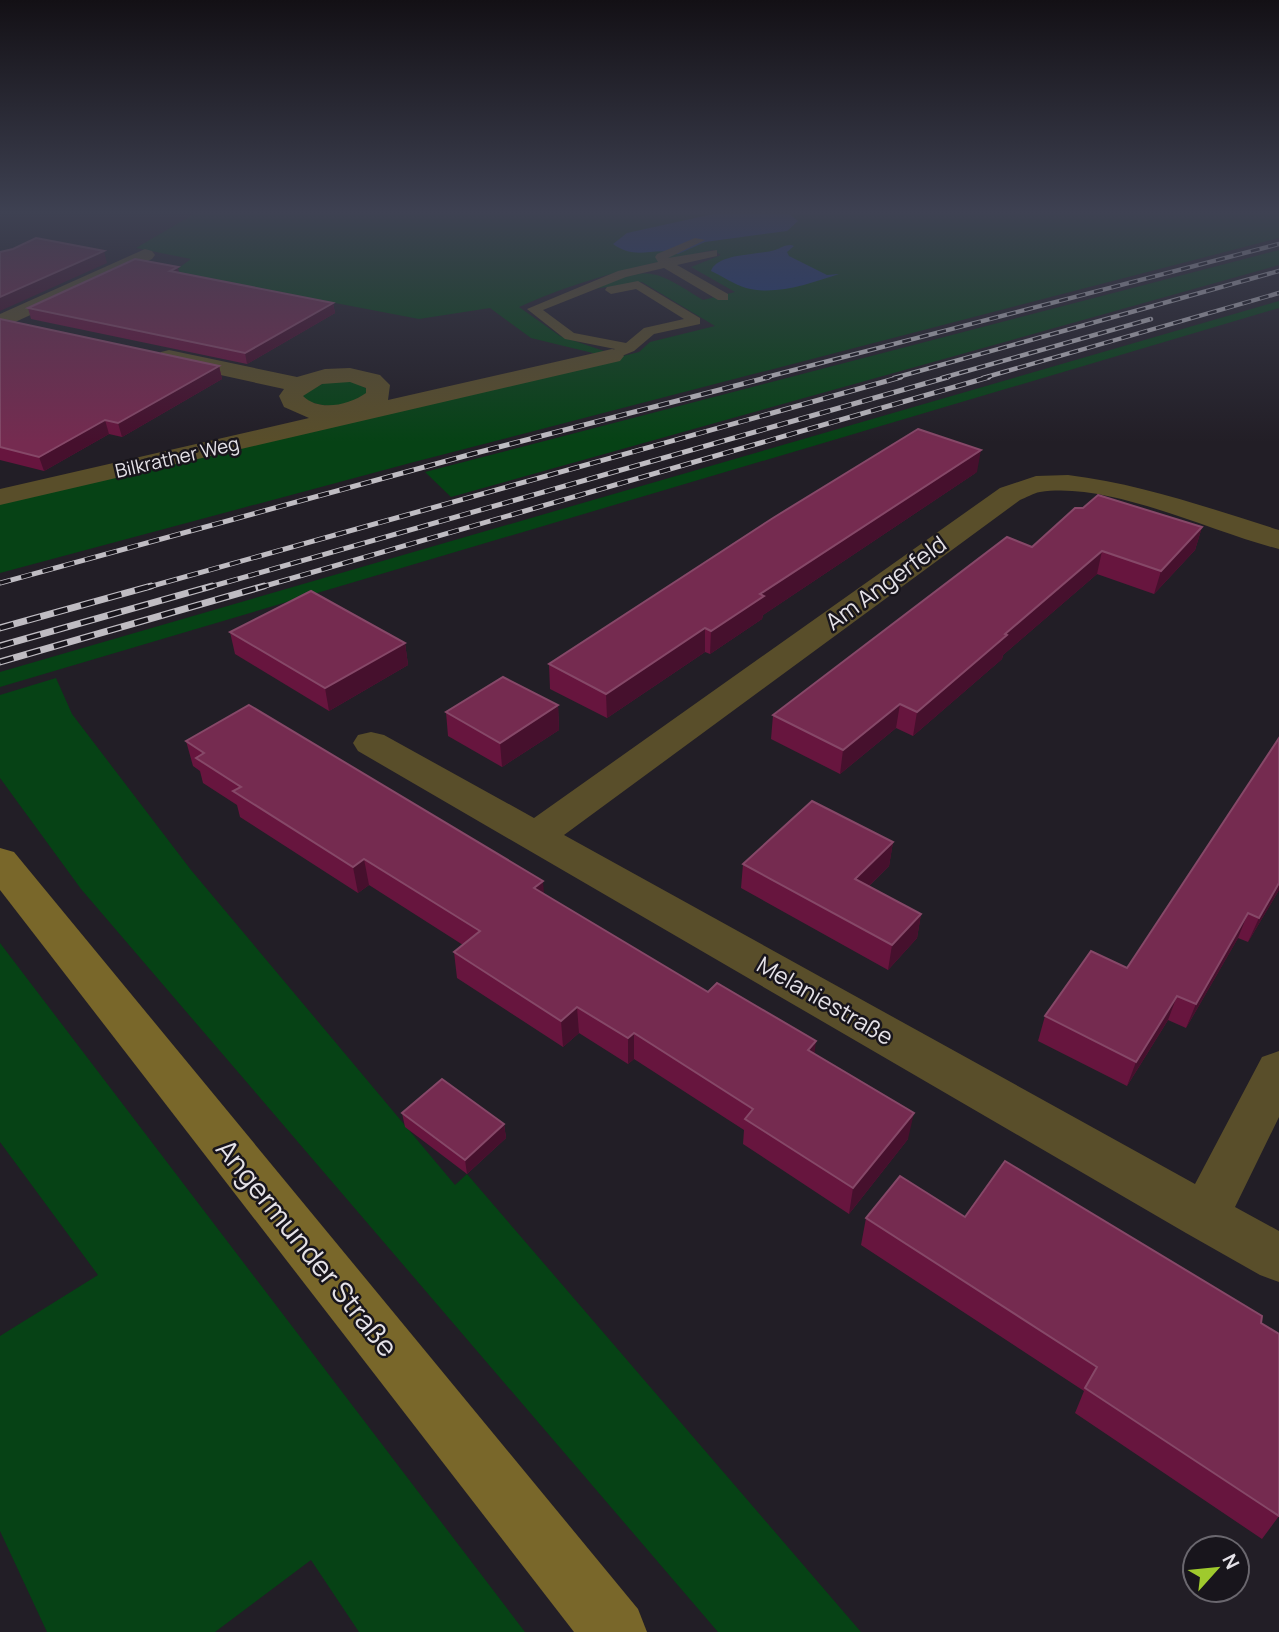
<svg xmlns="http://www.w3.org/2000/svg" width="1279" height="1632" font-family="Manrope,sans-serif">
  <style>
    .green { fill: #064215 }
    .water { fill: #1b3a7f }
    .lines { fill: none; stroke-linecap: round; stroke-linejoin: round }
    .service { fill: #594e2a; fill-rule: evenodd }
    .minor { fill: #594e2a; fill-rule: evenodd }
    .secondary { fill: #79672a; fill-rule: evenodd }
    .rail-far2-casing { stroke: #bfbcc2; stroke-width: 4.5 }
    .rail-far1-casing { stroke: #bfbcc2; stroke-width: 5 }
    .rail-casing { stroke: #bfbcc2; stroke-width: 7 }
    .rail-far2 { stroke: #18151c; stroke-width: 2.5; stroke-dasharray: 9; stroke-linecap: butt }
    .rail-far1 { stroke: #18151c; stroke-width: 3.5; stroke-dasharray: 11; stroke-linecap: butt }
    .rail { stroke: #18151c; stroke-width: 4.5; stroke-dasharray: 14; stroke-linecap: butt }
    .wall { fill: #67153e }
    .shaded-wall { fill: #46102d }
    .building { fill: #752b50; stroke: #864868; stroke-width: 2 }
    .labels { text-anchor: middle; stroke-width: 5; stroke-linejoin: round; paint-order: stroke }
    .far-street-label { font-size: 19px; fill: #e5e2e8; stroke: #18151c }
    .street-label { font-size: 23px; fill: #e5e2e8; stroke: #18151c }
    .near-street-label { font-size: 28px; fill: #e5e2e8; stroke: #18151c }
  </style>
  <rect width="100%" height="100%" fill="#221e26"/>
  <!-- green -->
  <g class="green">
    <path d="M194,214H1279V238L414,462L0,573V500L615,358L639,352L650,342L715,326L642,282L593,289C651,266 651,268 703,300L735,292L691,267L721,255L713,250C646,264 580,279 519,307L560,336L607,352L597,354L531,338L490,308L419,319L173,272L191,259L136,248Z"/>
    <polygon points="1279,250 1279,265 451,497 425,472"/>
    <polygon points="1279,301 1279,308 0,687 0,672"/>
    <path d="M350,381L366,388L367,393C352,411 322,408 304,399L303,394L326,382Z"/>
    <polygon points="56,678 72,714 191,870 455,1185 467,1174 861,1632 718,1632 81,889 0,778 0,695"/>
    <polygon points="0,943 525,1632 359,1632 311,1560 215,1632 47,1632 0,1531 0,1336 98,1275 0,1142"/>
  </g>
  <!-- water -->
  <g class="water">
    <path d="M713,214H789L798,221L787,231L705,242L678,254C654,245 638,262 613,244L627,233Z"/>
    <path d="M791,245L794,246L787,252L789,256L827,275L839,274C811,283 776,296 746,288C735,285 722,276 711,271C717,253 759,255 775,250C781,248 784,245 791,245Z"/>
  </g>
  <g class="lines">
    <!-- service -->
    <polygon class="service" points="695,238 705,240 668,258 717,250 717,256 677,265 728,294 728,300 718,300 664,268 626,277 543,310 574,333 626,343 644,328 684,319 636,289 611,294 605,290 607,287 638,281 700,318 700,324 654,334 634,351 612,360 605,356 615,349 565,339 527,309 618,271 658,262 655,257 657,254"/>
    <!-- minor -->
    <g class="minor">
      <polygon points="145,249 152,251 155,255 152,259 0,329 0,314"/>
      <path d="M612,349L620,351L624,356L620,361L0,505V489L309,418L284,407L279,396L284,389L161,362L157,357L161,352L169,350L297,377L325,369L350,368L380,375L390,385L388,400ZM350,382L366,388V393C349,405 319,412 303,396L322,384Z"/>
      <path d="M1068,475C1141,484 1209,508 1279,530V549C1211,532 1109,481 1040,492C1033,493 1026,498 1020,500L564,835L1195,1184L1262,1057L1279,1051V1117L1235,1207L1279,1231V1282L1260,1275L1186,1233L358,751L353,743L358,735L371,732L384,735L534,818L1000,488L1036,476Z"/>
    </g>
    <!-- secondary -->
    <polygon class="secondary" points="0,848 14,852 638,1609 647,1632 574,1632 0,890"/>
    <!-- rail-far2 casing -->
    <g class="rail-far2-casing">
      <g id="rail-far2">
        <polyline points="763,378 1279,244"/>
        <polyline points="894,378 1279,271"/>
        <polyline points="942,378 1151,319"/>
        <polyline points="983,378 1279,293"/>
      </g>
    </g>
    <!-- rail-far1 casing -->
    <g class="rail-far1-casing">
      <g id="rail-far1">
        <polyline points="0,583 472,454 769,377"/>
        <polyline points="145,588 901,377"/>
        <polyline points="206,588 948,377"/>
        <polyline points="258,588 989,377"/>
      </g>
    </g>
    <!-- rail casing -->
    <g class="rail-casing">
      <g id="rail">
        <polyline points="0,628 151,586"/>
        <polyline points="0,646 212,586"/>
        <polyline points="0,662 264,586"/>
      </g>
    </g>
    <!-- rail-far2 -->
    <use href="#rail-far2" class="rail-far2"/>
    <!-- rail-far1 -->
    <use href="#rail-far1" class="rail-far1"/>
    <!-- rail -->
    <use href="#rail" class="rail"/>
  </g>
  <!-- wall -->
  <g class="wall">
    <polygon points="179,273 333,303 335,313 247,364 31,319 28,308"/>
    <polygon points="0,319 219,366 222,379 122,437 109,434 44,471 0,460"/>
    <polygon points="977,472 763,615 762,619 710,654 705,652 607,718 550,689 549,664"/>
    <polygon points="1202,527 1195,550 1154,594 1097,574 1003,655 1002,659 913,736 896,728 840,774 771,739 773,715 1032,547"/>
    <polygon points="230,632 405,643 408,665 329,711 235,654"/>
    <polygon points="558,705 559,730 502,767 448,736 446,712"/>
    <polygon points="1279,738 1279,890 1248,942 1238,938 1186,1028 1168,1020 1127,1086 1038,1041 1045,1016 1127,968"/>
    <polygon points="186,741 544,894 708,992 814,1054 908,1139 849,1214 743,1144 744,1130 634,1059 628,1064 579,1033 563,1047 457,978 454,952 463,945 369,885 358,893 240,817 237,805 203,783 200,771 193,766"/>
    <polygon points="893,842 889,866 869,886 921,914 917,938 888,970 741,888 743,864"/>
    <polygon points="402,1113 504,1124 506,1138 467,1174 405,1127"/>
    <polygon points="965,1217 1261,1323 1279,1516 1262,1539 1075,1413 1084,1391 861,1245 866,1218"/>
  </g>
  <!-- shaded-wall -->
  <g class="shaded-wall">
    <polygon points="104,251 107,263 0,311 0,297"/>
    <polygon points="178,267 180,277 170,271"/>
    <polygon points="333,303 335,313 247,364 245,353"/>
    <polygon points="219,366 222,379 122,437 118,423"/>
    <polygon points="105,420 109,434 44,471 39,457"/>
    <polygon points="981,450 977,472 763,615 762,619 710,654 711,631 760,594"/>
    <polygon points="1202,527 1195,550 1154,594 1161,571"/>
    <polygon points="1102,551 1097,574 1003,655 1002,659 913,736 917,712 1005,634"/>
    <polygon points="705,628 705,652 607,718 606,694"/>
    <polygon points="405,643 408,665 329,711 325,688"/>
    <polygon points="900,704 896,728 840,774 843,750"/>
    <polygon points="558,705 559,730 502,767 500,743"/>
    <polygon points="893,842 889,866 851,903 855,879"/>
    <polygon points="364,859 369,885 358,893 353,867"/>
    <polygon points="543,881 545,907 534,888"/>
    <polygon points="1279,883 1279,890 1248,942 1259,918"/>
    <polygon points="1248,913 1238,938 1186,1028 1196,1004"/>
    <polygon points="921,914 917,938 888,970 892,945"/>
    <polygon points="1177,996 1168,1020 1127,1086 1136,1062"/>
    <polygon points="577,1007 579,1033 563,1047 561,1021"/>
    <polygon points="634,1033 634,1059 628,1064 628,1038"/>
    <polygon points="816,1041 813,1067 808,1050"/>
    <polygon points="914,1113 908,1139 849,1214 853,1188"/>
    <polygon points="504,1124 506,1138 467,1174 465,1160"/>
  </g>
  <!-- building -->
  <g class="building">
    <polygon points="36,238 104,251 0,297 0,252 13,249"/>
    <polygon points="135,259 178,267 170,271 333,303 245,353 28,308"/>
    <polygon points="0,319 219,366 118,423 105,420 39,457 0,447"/>
    <polygon points="918,429 981,450 760,594 764,596 711,631 705,628 606,694 549,664 773,518"/>
    <polygon points="1098,495 1202,527 1161,571 1102,551 1005,634 1007,635 917,712 900,704 843,750 773,715 1007,537 1032,547 1075,508 1083,508"/>
    <polygon points="311,591 405,643 325,688 230,632"/>
    <polygon points="503,677 558,705 500,743 446,712"/>
    <polygon points="249,705 543,881 534,888 708,992 717,983 816,1041 808,1050 914,1113 853,1188 745,1119 753,1109 634,1033 628,1038 577,1007 561,1021 454,952 480,931 364,859 353,867 233,791 241,787 196,758 204,753 186,741"/>
    <polygon points="1279,738 1279,883 1259,918 1248,913 1196,1004 1177,996 1136,1062 1045,1016 1091,951 1127,968"/>
    <polygon points="812,801 893,842 855,879 921,914 892,945 743,864"/>
    <polygon points="442,1079 504,1124 465,1160 402,1113"/>
    <polygon points="1005,1161 1262,1316 1261,1323 1279,1334 1279,1516 1085,1388 1097,1367 866,1218 900,1176 965,1217"/>
  </g>
  <!-- sky -->
  <linearGradient id="sky" x2="0" y2="1"><stop stop-color="#131015"/><stop offset="0.48" stop-color="#3e4152"/><stop offset="1" stop-color="#3e4152" stop-opacity="0"/></linearGradient>
  <rect width="1279" height="442" fill="url(#sky)"/>
  <g class="labels">
    <!-- far-street labels -->
    <g class="far-street-label">
      <text transform="translate(177 457) rotate(-13)" y="7">Bilkrather Weg</text>
    </g>
    <!-- street labels -->
    <g class="street-label">
      <text transform="translate(886 583) rotate(-36)" y="8">Am Angerfeld</text>
      <text transform="translate(825 1001) rotate(30)" y="8">Melaniestraße</text>
    </g>
    <!-- near-street labels -->
    <g class="near-street-label">
      <text transform="translate(307 1248) rotate(51)" y="10">Angermunder Straße</text>
    </g>
  </g>
  <!-- north arrow -->
  <g transform="translate(1216 1569) rotate(63)"><circle r="33" fill="#18151c" stroke="#6a676e" stroke-width="2"/>
  <path d="M0-5L12 26L0 18L-12 26Z" fill="#9fca2d"/>
  <text y="-10" font-size="19" font-weight="bold" text-anchor="middle" fill="#e5e2e8">N</text>
  </g>
</svg>
